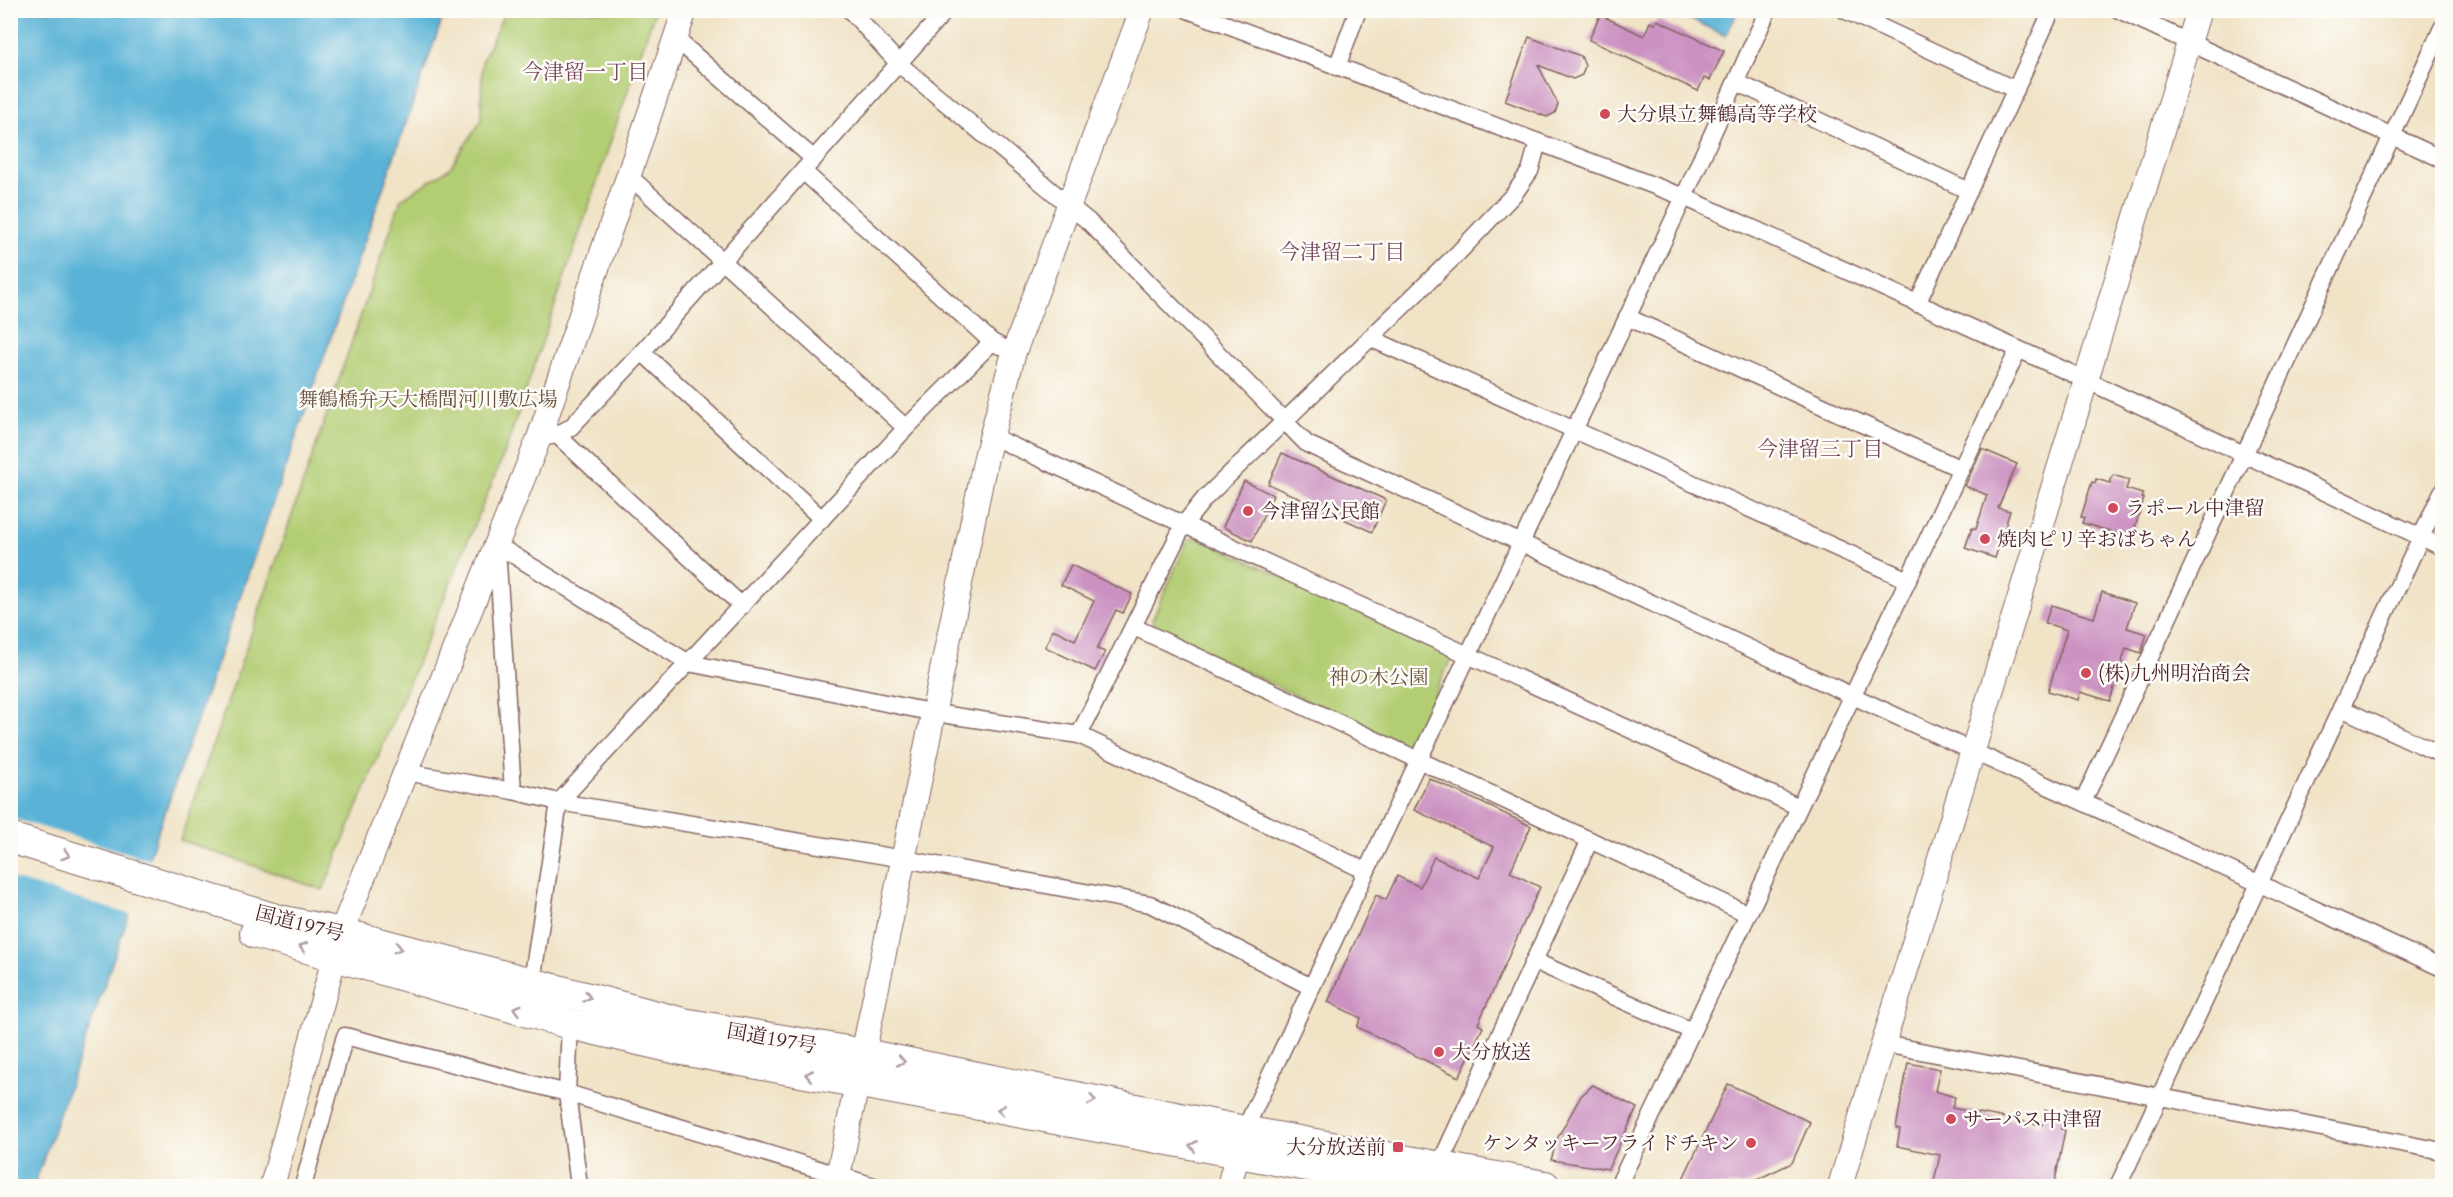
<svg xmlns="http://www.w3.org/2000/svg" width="2453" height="1197" font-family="Cardo,'Noto Serif JP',serif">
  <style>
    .green { fill: #b3cd73; stroke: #7e764f; stroke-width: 1.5 }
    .water { fill: #5ab3d7; stroke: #526981; stroke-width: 1.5 }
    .pier { fill: #f0e3c6 }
    .building { fill: #cb91c1 }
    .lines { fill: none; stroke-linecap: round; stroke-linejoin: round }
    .street-casing { stroke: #846461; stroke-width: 19 }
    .secondary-casing { stroke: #846461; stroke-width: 26 }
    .highway-casing { stroke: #846461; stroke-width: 32 }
    .street { stroke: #fff; stroke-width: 16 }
    .secondary { stroke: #fff; stroke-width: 24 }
    .highway { stroke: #fff; stroke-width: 30 }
    .oneway { stroke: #ae9aa0 }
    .poi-dot { fill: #d1495b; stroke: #fdfcf7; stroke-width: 2 }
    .labels { text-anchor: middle; stroke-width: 5; stroke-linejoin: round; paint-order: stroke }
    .poi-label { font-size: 20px; fill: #4a1f2b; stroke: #fdfcf7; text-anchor: start }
    .park-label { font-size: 20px; fill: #6a5341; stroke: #fdfcf7 }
    .street-label { font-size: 20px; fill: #4a1f2b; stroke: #fdfcf7 }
    .neighbourhood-label { font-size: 21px; fill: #774760; stroke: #fdfcf7 }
  </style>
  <rect width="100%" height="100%" fill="#fdfcf7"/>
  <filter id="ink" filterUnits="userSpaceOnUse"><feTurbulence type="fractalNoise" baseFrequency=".0167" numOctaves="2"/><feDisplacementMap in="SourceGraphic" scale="12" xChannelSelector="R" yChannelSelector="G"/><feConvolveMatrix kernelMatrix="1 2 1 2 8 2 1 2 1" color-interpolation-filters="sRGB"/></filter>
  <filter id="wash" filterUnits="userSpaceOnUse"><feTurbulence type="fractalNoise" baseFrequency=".008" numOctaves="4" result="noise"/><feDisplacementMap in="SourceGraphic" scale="24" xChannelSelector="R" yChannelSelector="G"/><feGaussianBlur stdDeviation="1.35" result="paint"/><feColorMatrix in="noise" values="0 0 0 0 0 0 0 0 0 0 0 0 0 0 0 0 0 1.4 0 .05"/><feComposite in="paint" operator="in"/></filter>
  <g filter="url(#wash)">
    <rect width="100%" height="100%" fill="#f0e3c6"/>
    <!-- green -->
    <g class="green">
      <polygon points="505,11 655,11 506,449 323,890 180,840 401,199 449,169 481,121 482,62"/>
      <polygon points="1198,538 1447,652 1450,661 1412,742 1401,745 1155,629 1152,620 1188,540"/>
    </g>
    <!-- water -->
    <g class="water">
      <polygon points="10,11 445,11 34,1186 10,1186"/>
      <polygon points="1673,11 1738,11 1726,36"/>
    </g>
    <!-- pier -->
    <polygon class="pier" points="11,818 151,860 132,915 10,878"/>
    <g id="blocks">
      <!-- building -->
      <g class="building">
        <polygon points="1600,15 1644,36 1650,22 1655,24 1657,20 1724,51 1710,80 1704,78 1698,91 1589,40"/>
        <polygon points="1529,37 1581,56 1585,66 1582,75 1573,79 1538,65 1558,104 1555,113 1547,117 1505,101"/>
        <polygon points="1982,449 2017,464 1998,508 2010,511 1995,558 1965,548 1972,528 1976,529 1987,495 1965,486"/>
        <polygon points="1282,453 1386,500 1372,532 1268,484"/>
        <polygon points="2113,475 2129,480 2126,489 2143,494 2142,498 2144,498 2133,534 2131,533 2130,537 2082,523 2084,518 2081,517 2092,482 2095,483 2096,479 2110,483"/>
        <polygon points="1244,481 1273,495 1252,541 1223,527"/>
        <polygon points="1071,565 1132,594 1123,613 1116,610 1097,649 1105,652 1095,671 1045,647 1053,629 1075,640 1094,601 1061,585"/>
        <polygon points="2102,592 2135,603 2127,628 2147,634 2141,653 2126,648 2110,701 2080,692 2078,700 2048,691 2067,630 2045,623 2051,605 2094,618"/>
        <polygon points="1429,778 1531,826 1510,872 1540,887 1478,1024 1483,1027 1459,1077 1357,1027 1361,1018 1328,1002 1376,895 1386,900 1397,876 1420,887 1434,857 1479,878 1494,847 1414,810"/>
        <polygon points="1908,1063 1940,1069 1935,1091 1955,1097 1952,1108 2042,1125 2045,1110 2064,1114 2061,1129 2065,1130 2054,1186 1933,1186 1940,1155 1897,1146 1900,1129 1896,1128"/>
        <polygon points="1728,1084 1810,1122 1792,1163 1743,1186 1704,1186 1681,1183"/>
        <polygon points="1593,1085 1637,1108 1608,1169 1551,1160 1558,1137 1581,1096"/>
      </g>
    </g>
  </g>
  <g filter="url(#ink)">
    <use href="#blocks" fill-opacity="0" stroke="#846461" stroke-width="1.5"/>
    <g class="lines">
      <!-- street casing -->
      <g class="street-casing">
        <g id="street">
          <polyline points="850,10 899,64 1089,222 1307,444 2442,968"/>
          <polyline points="1188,10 1684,197 2086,380 2442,547"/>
          <polyline points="1844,10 2016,90"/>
          <polyline points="2119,10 2442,159"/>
          <polyline points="676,39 814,159"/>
          <polyline points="1337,67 1358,10"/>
          <polyline points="1736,82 1969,191"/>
          <polyline points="804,172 992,342 1000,346"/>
          <polyline points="629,176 906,428"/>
          <polyline points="1917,304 2052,10"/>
          <polyline points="1627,317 1961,469"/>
          <polyline points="1370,338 1908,580"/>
          <polyline points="642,352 822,519"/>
          <polyline points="557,435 742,606"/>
          <polyline points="991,436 1799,807"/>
          <polyline points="539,438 557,435 571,427 642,352 946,10"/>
          <polyline points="497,545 689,663 935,713 1079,735 1366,871"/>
          <polyline points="497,549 513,791 559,802 904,859 1150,904 1311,987"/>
          <polyline points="1134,627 1748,914"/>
          <polyline points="2341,708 2442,755"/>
          <polyline points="1079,735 1184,524 1205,498 1458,253 1514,194 1530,171 1538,142"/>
          <polyline points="405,772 513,791"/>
          <polyline points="2083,802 2442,28"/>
          <polyline points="1534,961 1692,1031"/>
          <polyline points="532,982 559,802 906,428 992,342"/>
          <polyline points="570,1024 567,1093 579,1186"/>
          <polyline points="1884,1044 2442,1151"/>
          <polyline points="1244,1131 1684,197 1768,10"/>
          <polyline points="1439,1166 1590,840"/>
          <polyline points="303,1186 345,1036 567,1093 874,1186"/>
          <polyline points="1618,1186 2018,350"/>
          <polyline points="2118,1186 2442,492"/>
        </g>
      </g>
      <!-- secondary casing -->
      <g class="secondary-casing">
        <g id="secondary">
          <polyline points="272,1186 341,933 539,438 685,10"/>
          <polyline points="836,1186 986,457 1014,352 1142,10"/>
          <polyline points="1229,1186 1242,1137"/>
          <polyline points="1840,1186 2199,10"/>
        </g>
      </g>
      <!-- highway casing -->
      <g class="highway-casing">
        <g id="highway">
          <polyline points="10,838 279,920 341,933 683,1023 864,1054 1244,1131 1545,1186"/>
          <polyline points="255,933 570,1024 677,1049 1416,1186"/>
        </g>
      </g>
      <!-- street -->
      <use href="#street" class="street"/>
      <!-- secondary -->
      <use href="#secondary" class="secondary"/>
      <!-- highway -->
      <use href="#highway" class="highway"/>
    </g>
    <!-- one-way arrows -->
    <defs><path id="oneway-chevron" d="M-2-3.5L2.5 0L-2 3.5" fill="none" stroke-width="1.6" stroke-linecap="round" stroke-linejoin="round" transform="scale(1.5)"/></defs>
    <g class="oneway">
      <use href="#oneway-chevron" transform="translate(66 855) rotate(17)"/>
      <use href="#oneway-chevron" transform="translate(303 947) rotate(-164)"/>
      <use href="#oneway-chevron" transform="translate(398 948) rotate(15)"/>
      <use href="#oneway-chevron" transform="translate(587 997) rotate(15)"/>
      <use href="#oneway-chevron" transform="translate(517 1009) rotate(-164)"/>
      <use href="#oneway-chevron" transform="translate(901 1061) rotate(11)"/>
      <use href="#oneway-chevron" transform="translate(809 1075) rotate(-169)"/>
      <use href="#oneway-chevron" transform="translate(1092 1100) rotate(11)"/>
      <use href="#oneway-chevron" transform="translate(1001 1110) rotate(-170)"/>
      <use href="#oneway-chevron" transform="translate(1193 1146) rotate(-169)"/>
    </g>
  </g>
  <!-- markers -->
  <g class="poi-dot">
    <circle cx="1605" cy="114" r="6"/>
    <circle cx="2113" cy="508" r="6"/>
    <circle cx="1248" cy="511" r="6"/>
    <circle cx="1985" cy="539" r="6"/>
    <circle cx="2086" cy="673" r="6"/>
    <circle cx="1439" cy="1052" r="6"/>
    <circle cx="1951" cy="1119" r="6"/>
    <circle cx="1751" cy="1143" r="6"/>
    <rect x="1392" y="1141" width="12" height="12" rx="3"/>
  </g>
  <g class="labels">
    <!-- poi labels -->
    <g class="poi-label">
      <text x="1617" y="121">大分県立舞鶴高等学校</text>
      <text x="2125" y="515">ラポール中津留</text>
      <text x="1260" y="518">今津留公民館</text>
      <text x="1997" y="546">焼肉ピリ辛おばちゃん</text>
      <text x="2098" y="680">(株)九州明治商会</text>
      <text x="1451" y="1059">大分放送</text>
      <text x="1963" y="1126">サーパス中津留</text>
      <text x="1739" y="1150" text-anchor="end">ケンタッキーフライドチキン</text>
      <text x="1386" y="1154" text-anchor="end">大分放送前</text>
    </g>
    <!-- park labels -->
    <g class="park-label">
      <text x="428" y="406">舞鶴橋弁天大橋間河川敷広場</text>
      <text x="1379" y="684">神の木公園</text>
    </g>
    <!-- street labels -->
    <g class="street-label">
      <text transform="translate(300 923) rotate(14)" y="7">国道197号</text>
      <text transform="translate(772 1038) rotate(10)" y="7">国道197号</text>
    </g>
    <!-- neighbourhood labels -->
    <g class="neighbourhood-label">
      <text x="585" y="79">今津留一丁目</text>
      <text x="1342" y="259">今津留二丁目</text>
      <text x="1820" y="456">今津留三丁目</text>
    </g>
  </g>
  <!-- margin -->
  <rect width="2453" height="1197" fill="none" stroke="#fdfcf7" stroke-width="36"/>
</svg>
